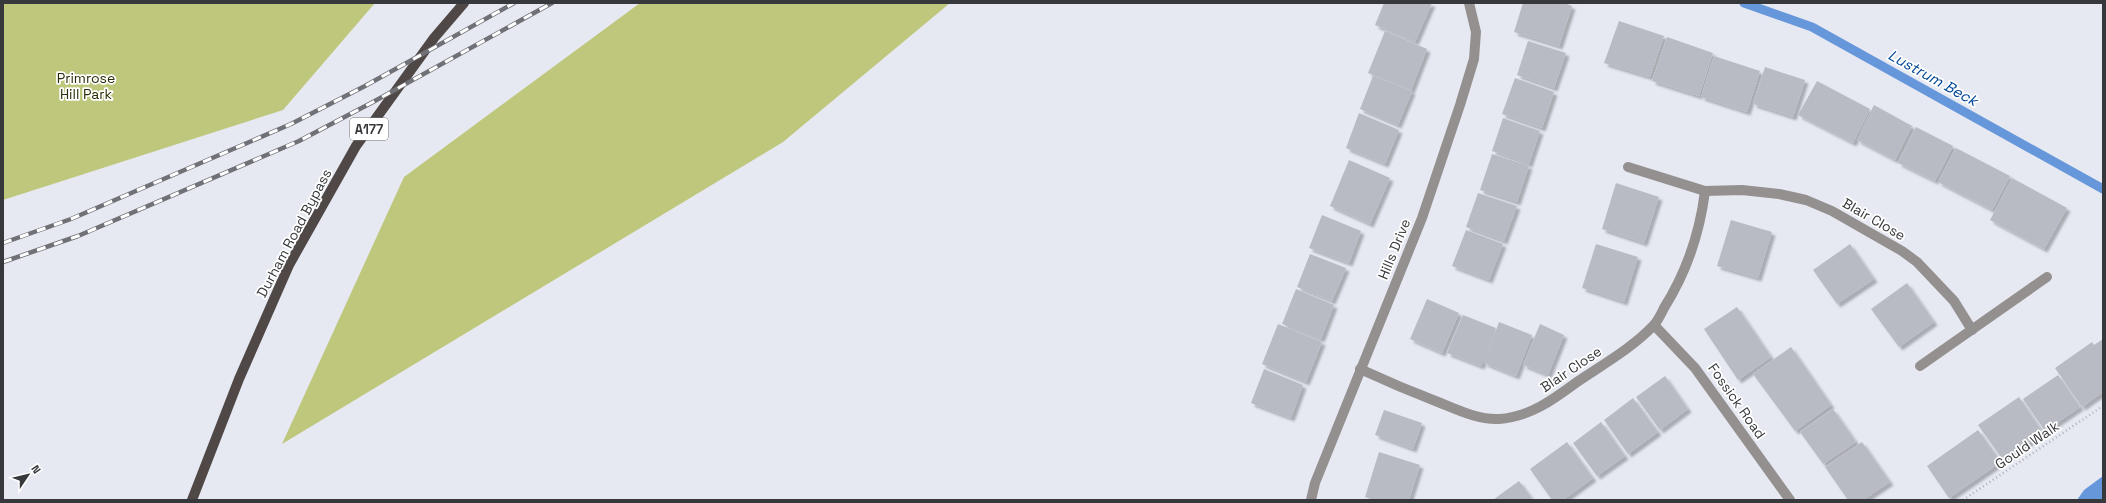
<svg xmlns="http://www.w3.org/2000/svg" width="2106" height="503" font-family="'Space Grotesk',sans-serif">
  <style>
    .green { fill: #bfc77c }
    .water { fill: #6697db }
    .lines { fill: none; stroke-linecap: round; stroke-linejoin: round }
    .stream { stroke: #6697db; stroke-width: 9 }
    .building { fill: #b8bbc3; filter: url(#shadow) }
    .path { stroke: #afb1b8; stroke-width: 2.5; stroke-dasharray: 1 3; stroke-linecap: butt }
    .minor { stroke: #94908f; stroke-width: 10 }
    .major { stroke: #504847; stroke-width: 10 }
    .rail-casing { stroke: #707176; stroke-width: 4.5 }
    .rail { stroke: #fff; stroke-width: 3; stroke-dasharray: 9; stroke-linecap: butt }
    .labels { text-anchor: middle; stroke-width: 3.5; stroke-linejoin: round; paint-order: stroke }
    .shield { fill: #fff; stroke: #737476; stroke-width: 1 }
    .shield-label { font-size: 13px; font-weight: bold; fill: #37383b }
    .park-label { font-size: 14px; fill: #2a2d05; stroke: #fff }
    .street-label { font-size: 14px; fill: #37383b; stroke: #fff }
    .water-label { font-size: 15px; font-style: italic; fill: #014696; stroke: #fff }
  </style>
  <defs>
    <filter id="shadow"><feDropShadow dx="3.5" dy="3.5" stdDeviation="1" flood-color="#0004"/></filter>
  </defs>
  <rect width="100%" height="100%" fill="#e6e9f2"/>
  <!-- green -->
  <g class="green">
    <polygon points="3,3 375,3 283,110 3,200"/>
    <polygon points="640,3 950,3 783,142 282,444 404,177"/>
  </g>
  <!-- water -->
  <polygon class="water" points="2103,476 2103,500 2077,500 2084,490"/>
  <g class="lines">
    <!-- stream -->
    <polyline class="stream" points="1744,3 1812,27 2103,189"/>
  </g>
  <!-- building -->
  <g class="building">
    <polygon points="1384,3 1432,3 1415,42 1375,25"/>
    <polygon points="1523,3 1564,3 1572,6 1559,46 1514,32"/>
    <polygon points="1619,21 1664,36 1650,77 1604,63"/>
    <polygon points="1385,31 1427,49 1411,90 1368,73"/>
    <polygon points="1667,37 1713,53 1699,96 1652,81"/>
    <polygon points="1528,41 1566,53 1554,88 1517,75"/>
    <polygon points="1714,56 1760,71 1747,112 1701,97"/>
    <polygon points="1765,67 1805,80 1793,117 1753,104"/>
    <polygon points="1373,76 1412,91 1398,125 1360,109"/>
    <polygon points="1515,78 1554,92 1542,128 1502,114"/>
    <polygon points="1817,81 1870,109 1853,143 1798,115"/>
    <polygon points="1874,105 1912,126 1895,160 1857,140"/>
    <polygon points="1359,113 1399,130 1385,164 1346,148"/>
    <polygon points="1503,118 1540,131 1529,164 1492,151"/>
    <polygon points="1916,127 1953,146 1935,181 1898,163"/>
    <polygon points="1956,148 2010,176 1992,210 1938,182"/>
    <polygon points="1492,154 1529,166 1517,202 1480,190"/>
    <polygon points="1349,160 1390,178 1370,224 1330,206"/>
    <polygon points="2012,178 2067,208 2044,249 1990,220"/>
    <polygon points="1616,183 1659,197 1644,243 1602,229"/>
    <polygon points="1478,193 1517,206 1504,241 1466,227"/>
    <polygon points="1322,215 1361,231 1349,263 1309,248"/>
    <polygon points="1731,220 1772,232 1758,278 1717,266"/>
    <polygon points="1466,230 1503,244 1489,280 1452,266"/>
    <polygon points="1596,244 1638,257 1624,302 1582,288"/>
    <polygon points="1850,244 1874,279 1837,304 1813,270"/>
    <polygon points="1310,254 1346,268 1332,301 1297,287"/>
    <polygon points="1907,283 1934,322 1899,347 1871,309"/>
    <polygon points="1296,289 1334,305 1321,339 1282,324"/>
    <polygon points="1427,299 1459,313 1442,353 1410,339"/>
    <polygon points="1737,307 1771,357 1738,380 1704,329"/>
    <polygon points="1463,315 1496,328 1481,366 1447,353"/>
    <polygon points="1499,322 1532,335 1516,376 1484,363"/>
    <polygon points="1278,324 1322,342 1306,382 1262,364"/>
    <polygon points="1540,324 1564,335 1548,375 1523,365"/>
    <polygon points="2103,339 2103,392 2082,407 2055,368 2092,342 2094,345"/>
    <polygon points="1791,347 1831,405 1795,431 1753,374"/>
    <polygon points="1264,369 1303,385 1291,418 1251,403"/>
    <polygon points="2058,375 2080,407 2045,431 2023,399"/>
    <polygon points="1665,376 1688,409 1660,430 1636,397"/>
    <polygon points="2019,397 2043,433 2003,460 1978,425"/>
    <polygon points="1633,398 1658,432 1628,454 1604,420"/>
    <polygon points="1833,409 1856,442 1823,464 1800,432"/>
    <polygon points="1384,410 1422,423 1413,449 1375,435"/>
    <polygon points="1601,422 1625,456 1597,476 1573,443"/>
    <polygon points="1978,430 2001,462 1949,498 1927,466"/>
    <polygon points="1567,442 1593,478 1563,500 1552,500 1530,469"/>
    <polygon points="1862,442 1890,482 1863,500 1848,500 1825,467"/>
    <polygon points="1379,452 1420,465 1409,500 1374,500 1365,497"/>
    <polygon points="1519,481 1533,500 1493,500 1501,494"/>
  </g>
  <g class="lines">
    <!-- path -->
    <polyline class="path" points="1963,500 2103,406"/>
    <!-- minor -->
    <g class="minor">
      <polyline points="1628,167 1705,191 1742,190 1779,194 1806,200 1832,211 1902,251 1917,262 1954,301 1972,330"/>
      <polyline points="1654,325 1695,368 1790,500"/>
      <polyline points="1920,366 2047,277"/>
      <path d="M1360,369C1386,381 1412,392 1438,402C1458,410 1478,420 1499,419C1530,417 1554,399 1577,382C1602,365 1632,348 1653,326C1658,321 1661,314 1664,308C1686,273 1700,232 1705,191"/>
      <polyline points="1311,500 1315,483 1422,218 1460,105 1474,59 1476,32 1469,3"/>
    </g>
    <!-- major -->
    <polyline class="major" points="192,500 239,379 289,265 356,146 434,38 464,3"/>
    <!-- rail casing -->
    <g class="rail-casing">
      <g id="rail">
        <polyline points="3,243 71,219 291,124 365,86 514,3"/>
        <polyline points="3,262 78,236 299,141 373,102 552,3"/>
      </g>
    </g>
    <!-- rail -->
    <use href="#rail" class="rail"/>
  </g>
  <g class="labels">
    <!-- shield labels -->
    <rect class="shield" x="350" y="118" width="38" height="22" rx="3"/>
    <g class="shield-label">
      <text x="369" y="134">A177</text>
    </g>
    <!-- park labels -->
    <g class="park-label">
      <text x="86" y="83">Primrose<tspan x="86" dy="16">Hill Park</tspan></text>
    </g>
    <!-- street labels -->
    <g class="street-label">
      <text transform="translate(1874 219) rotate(30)" y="5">Blair Close</text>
      <text transform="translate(294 233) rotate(-62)" y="5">Durham Road Bypass</text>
      <text transform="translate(1394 249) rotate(-68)" y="5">Hills Drive</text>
      <text transform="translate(1571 369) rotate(-34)" y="5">Blair Close</text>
      <text transform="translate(1737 401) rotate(55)" y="5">Fossick Road</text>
      <text transform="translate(2027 445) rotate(-34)" y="5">Gould Walk</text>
    </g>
    <!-- water labels -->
    <g class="water-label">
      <text transform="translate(1933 78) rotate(29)" y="5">Lustrum Beck</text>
    </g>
  </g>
  <!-- border -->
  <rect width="2106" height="503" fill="none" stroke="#37383b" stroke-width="8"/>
  <!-- north arrow -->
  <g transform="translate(28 475) rotate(55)" stroke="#ffffff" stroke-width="3" paint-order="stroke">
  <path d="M0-3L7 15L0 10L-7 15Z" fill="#37383b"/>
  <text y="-6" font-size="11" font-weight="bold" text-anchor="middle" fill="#37383b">N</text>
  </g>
</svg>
